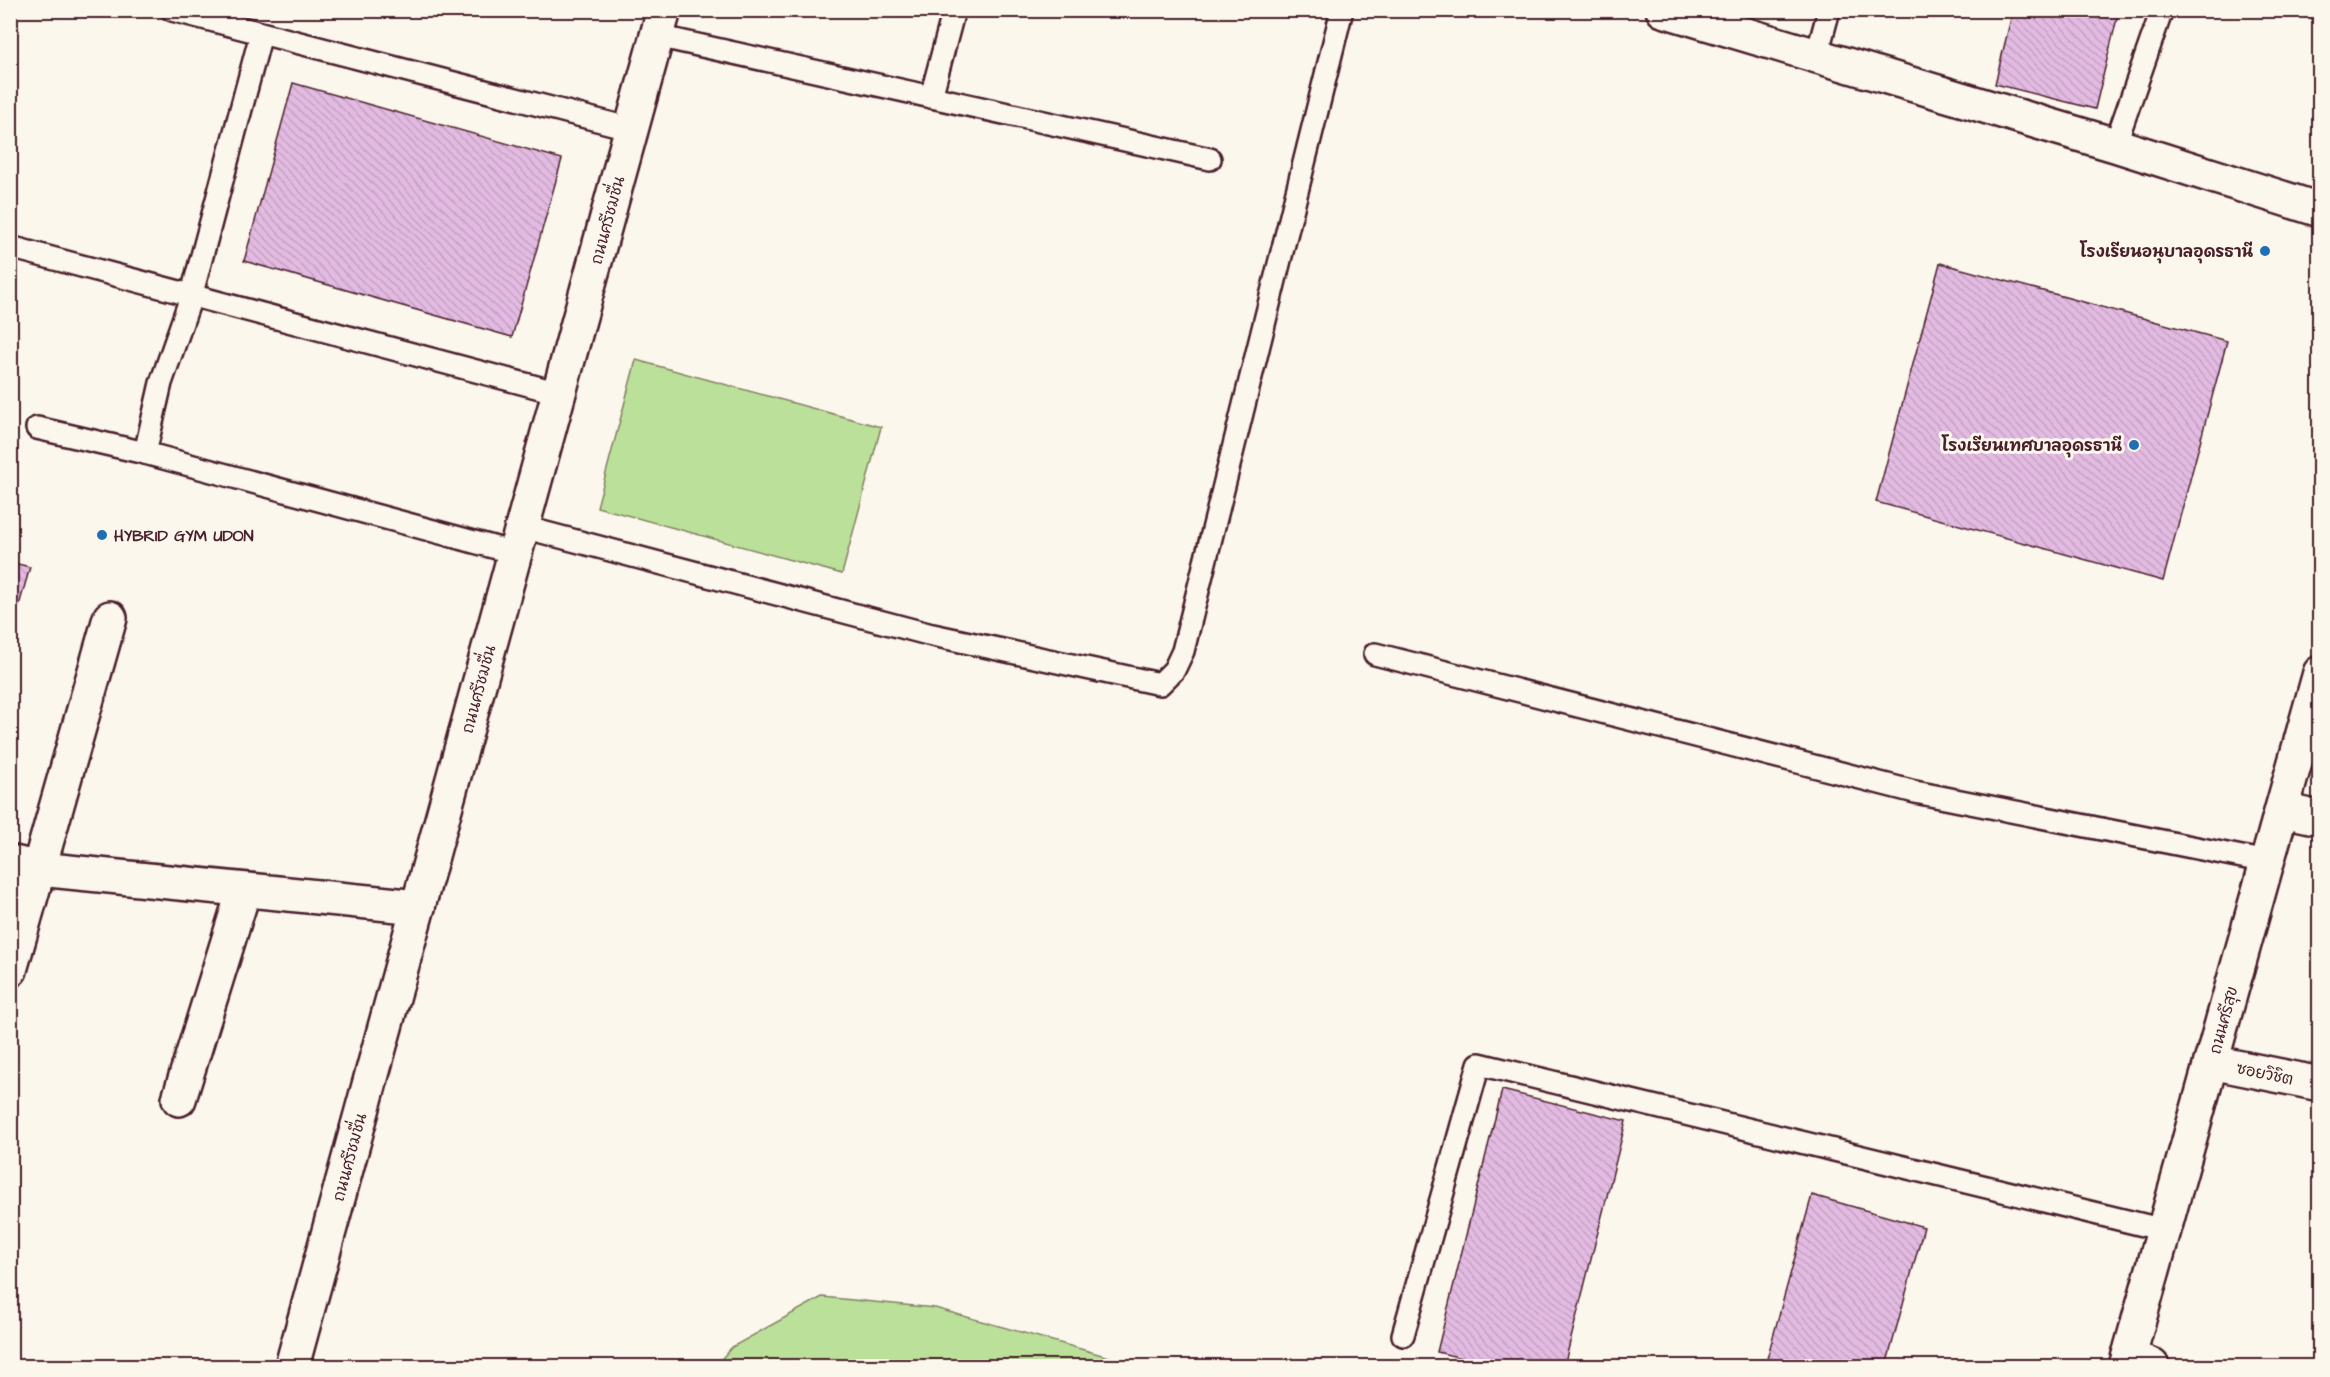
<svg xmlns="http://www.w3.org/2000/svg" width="2330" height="1377" font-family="'Architects Daughter','Playpen Sans Thai',sans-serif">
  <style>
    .pitch { fill: #bbe09a; stroke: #828062; stroke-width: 1.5 }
    .building { fill: url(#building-back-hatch); stroke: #4a1f2b; stroke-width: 1.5 }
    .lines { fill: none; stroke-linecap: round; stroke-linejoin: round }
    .service-casing { stroke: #4a1f2b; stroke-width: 26 }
    .minor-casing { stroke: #4a1f2b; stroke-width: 38 }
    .tertiary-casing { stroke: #4a1f2b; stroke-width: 38 }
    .secondary-casing { stroke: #4a1f2b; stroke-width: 38 }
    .service { stroke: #fbf7ec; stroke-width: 21 }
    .minor { stroke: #fbf7ec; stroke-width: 33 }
    .tertiary { stroke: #fbf7ec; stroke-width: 33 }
    .secondary { stroke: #fbf7ec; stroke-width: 33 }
    .poi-dot { fill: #1f6fb2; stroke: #fbf7ec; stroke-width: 2 }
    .labels { text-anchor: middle; stroke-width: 6; stroke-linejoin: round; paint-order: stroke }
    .street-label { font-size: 16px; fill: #4a1f2b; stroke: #fbf7ec }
    .poi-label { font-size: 16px; font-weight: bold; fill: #4a1f2b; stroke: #fbf7ec; text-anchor: end }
  </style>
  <defs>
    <pattern id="building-back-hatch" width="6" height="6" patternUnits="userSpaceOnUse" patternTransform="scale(1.5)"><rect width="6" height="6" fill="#e3bbe2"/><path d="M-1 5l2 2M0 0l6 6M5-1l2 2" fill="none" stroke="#c4a0c2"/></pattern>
  </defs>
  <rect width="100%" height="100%" fill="#fbf7ec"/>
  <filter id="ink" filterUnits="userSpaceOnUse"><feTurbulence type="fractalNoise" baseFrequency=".0167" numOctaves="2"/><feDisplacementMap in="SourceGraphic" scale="12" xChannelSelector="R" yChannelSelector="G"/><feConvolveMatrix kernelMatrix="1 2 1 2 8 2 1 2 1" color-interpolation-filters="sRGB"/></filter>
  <g filter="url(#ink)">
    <!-- pitch -->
    <g class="pitch">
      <polygon points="636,360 881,427 842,574 597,507"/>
      <polygon points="822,1297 935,1308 1141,1366 715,1366 732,1347"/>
    </g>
    <!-- building -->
    <g class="building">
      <polygon points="2013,10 2119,10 2095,109 1995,84"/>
      <polygon points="293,83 562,159 512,337 244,261"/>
      <polygon points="1940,263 2227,341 2163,581 1876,502"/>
      <polygon points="10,562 30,567 10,637"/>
      <polygon points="1502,1090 1626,1121 1564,1366 1494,1366 1437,1352"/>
      <polygon points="1812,1195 1924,1227 1886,1366 1765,1366"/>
    </g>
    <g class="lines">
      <!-- service casing -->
      <g class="service-casing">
        <g id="service">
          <polyline points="172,10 632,129"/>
          <polyline points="261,34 191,297 161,383 145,453 515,553"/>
          <polyline points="657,36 1210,159"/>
          <polyline points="1816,58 1829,10"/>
          <polyline points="931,97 954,10"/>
          <polyline points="2115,145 2162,10"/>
          <polyline points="10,247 559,393"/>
          <polyline points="37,428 145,453"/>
          <polyline points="523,527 928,634 1160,684 1174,670 1183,651 1342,10"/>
          <polyline points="1375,654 1915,792 2267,862"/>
          <polyline points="1403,1335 1479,1064 2164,1230"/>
        </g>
      </g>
      <!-- minor casing -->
      <g class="minor-casing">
        <g id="minor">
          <polyline points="1663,10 2115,145 2320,210"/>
          <polyline points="2282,810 2320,818"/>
          <polyline points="10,862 39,869 418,907"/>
          <polyline points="10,970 110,618"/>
          <polyline points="2211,1062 2320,1084"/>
          <polyline points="179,1099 244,890"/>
          <polyline points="2129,1355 2152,1366"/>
        </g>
      </g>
      <!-- tertiary casing -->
      <g class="tertiary-casing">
        <polyline id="tertiary" points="292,1366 664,10"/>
      </g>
      <!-- secondary casing -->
      <g class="secondary-casing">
        <polyline id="secondary" points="2126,1366 2320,673"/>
      </g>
      <!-- service -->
      <use href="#service" class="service"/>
      <!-- minor -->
      <use href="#minor" class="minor"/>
      <!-- tertiary -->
      <use href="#tertiary" class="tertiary"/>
      <!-- secondary -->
      <use href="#secondary" class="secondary"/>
    </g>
  </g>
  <!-- markers -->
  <g class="poi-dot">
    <circle cx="2265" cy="251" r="6"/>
    <circle cx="2134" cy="445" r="6"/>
    <circle cx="102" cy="535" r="6"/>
  </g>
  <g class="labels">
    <!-- street labels -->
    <g class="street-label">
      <text transform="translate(607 220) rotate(-75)" y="6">ถนนศรีชมชื่น</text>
      <text transform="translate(478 689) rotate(-75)" y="6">ถนนศรีชมชื่น</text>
      <text transform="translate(2223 1020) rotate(-75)" y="6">ถนนศรีสุข</text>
      <text transform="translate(2265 1073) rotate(12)" y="6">ซอยวิชิต</text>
      <text transform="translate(349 1157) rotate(-75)" y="6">ถนนศรีชมชื่น</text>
    </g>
    <!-- poi labels -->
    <g class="poi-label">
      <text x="2253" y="257">โรงเรียนอนุบาลอุดรธานี</text>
      <text x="2122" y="451">โรงเรียนเทศบาลอุดรธานี</text>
      <text x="114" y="541" text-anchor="start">HYBRID GYM UDON</text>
    </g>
  </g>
  <!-- margin -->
  <rect width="2330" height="1377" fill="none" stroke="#fbf7ec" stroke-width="36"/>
  <rect x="18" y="18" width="2294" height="1341" fill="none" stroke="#4a1f2b" stroke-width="2" filter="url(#ink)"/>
</svg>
